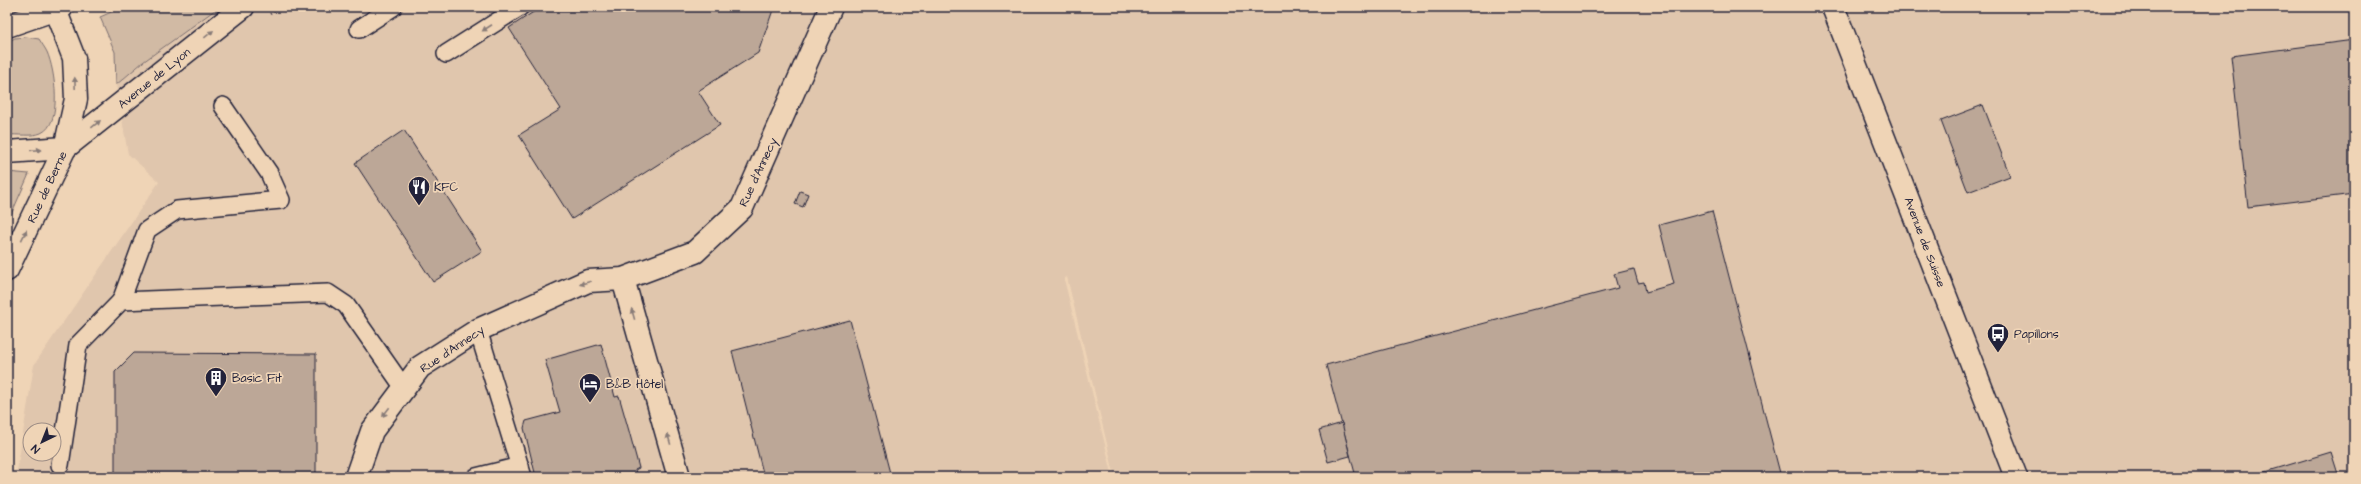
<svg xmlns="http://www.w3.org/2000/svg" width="2361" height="484" font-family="'Architects Daughter',sans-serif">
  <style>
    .built { fill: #e0c6ad; fill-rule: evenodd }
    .green { fill: #d1baa4; stroke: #7a6e70 }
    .building { fill: #bca797; stroke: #22223b }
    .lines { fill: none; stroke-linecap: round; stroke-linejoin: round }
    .service-casing { stroke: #22223b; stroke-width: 20 }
    .minor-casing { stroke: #22223b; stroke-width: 25 }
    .secondary-casing { stroke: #22223b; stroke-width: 25 }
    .path { stroke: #22223b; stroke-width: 2.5; stroke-dasharray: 1 3; stroke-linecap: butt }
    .service { stroke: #efd4b6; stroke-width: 17 }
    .minor { stroke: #efd4b6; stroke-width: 22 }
    .secondary { stroke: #efd4b6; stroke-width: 22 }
    .oneway { fill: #887b78 }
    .labels { text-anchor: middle; stroke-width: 3.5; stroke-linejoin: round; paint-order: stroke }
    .street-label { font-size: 12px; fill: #22223b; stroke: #efd4b6 }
    .poi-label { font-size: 12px; fill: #22223b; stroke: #efd4b6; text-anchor: start }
  </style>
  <rect width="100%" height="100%" fill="#efd4b6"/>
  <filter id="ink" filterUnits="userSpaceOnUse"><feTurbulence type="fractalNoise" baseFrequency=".025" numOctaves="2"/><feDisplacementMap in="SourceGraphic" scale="8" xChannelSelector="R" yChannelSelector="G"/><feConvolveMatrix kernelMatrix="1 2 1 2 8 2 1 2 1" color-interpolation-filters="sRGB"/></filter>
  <g filter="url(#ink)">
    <!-- built -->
    <path class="built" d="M219,7H2354V477H1115L1067,277L1064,279L1113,477H16L34,365L159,182L128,154L116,85L143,62ZM30,430H54V454H30Z"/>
    <!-- green -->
    <g class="green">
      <polygon points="123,7 219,7 143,62 116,85 115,52 100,17"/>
      <path d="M26,37L39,39C42,44 45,48 47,52C55,70 63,124 41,133C32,137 17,134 7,135V42L15,38Z"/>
      <polygon points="7,172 29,174 7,224"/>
    </g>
    <!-- building -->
    <g class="building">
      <polygon points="541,7 774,7 758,53 698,91 720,125 572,219 519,135 561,109 509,28"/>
      <polygon points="2354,40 2354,194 2248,207 2231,56"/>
      <polygon points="1983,105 2010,176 1968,192 1941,121"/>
      <polygon points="404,130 482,251 433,282 355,163"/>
      <polygon points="800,191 808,194 803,207 795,204"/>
      <polygon points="1712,211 1781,477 1356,477 1326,365 1618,288 1614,274 1634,269 1638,283 1644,282 1646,292 1674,284 1659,225"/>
      <polygon points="850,320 891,477 764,477 732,351"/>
      <polygon points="601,344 615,397 619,396 629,431 639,468 635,470 637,477 536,477 524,428 526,421 560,412 545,360"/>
      <polygon points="134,353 316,354 316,477 115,477 115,372"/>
      <polygon points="1342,423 1350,456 1328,462 1319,430"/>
      <polygon points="2331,452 2339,477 2249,477"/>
    </g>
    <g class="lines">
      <!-- service casing -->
      <g class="service-casing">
        <g id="service">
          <polyline points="359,29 393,7"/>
          <polyline points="446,54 520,7"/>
          <polyline points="121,301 147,230 177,210 281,200 269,173 223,106"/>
          <polyline points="478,330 523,477"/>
          <polyline points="60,465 78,345 121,301 328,293 346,305 404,388"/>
          <polyline points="476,477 520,466"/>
        </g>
      </g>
      <!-- minor casing -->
      <g class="minor-casing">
        <g id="minor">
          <polyline points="1833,7 2016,477"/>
          <polyline points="7,26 62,7"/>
          <polyline points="7,152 65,148 243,7"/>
          <polyline points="623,279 679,477"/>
          <polyline points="356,477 372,431 420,367 478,330 588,281 623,279 695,252 742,208 831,7"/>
        </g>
      </g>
      <!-- secondary casing -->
      <g class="secondary-casing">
        <polyline id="secondary" points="7,270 65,148 76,99 74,58 54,7"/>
      </g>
      <!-- path -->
      <polyline class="path" points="270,14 280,7"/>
      <!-- service -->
      <use href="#service" class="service"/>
      <!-- minor -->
      <use href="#minor" class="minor"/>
      <!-- secondary -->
      <use href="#secondary" class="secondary"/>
    </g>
    <!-- one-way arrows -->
    <defs><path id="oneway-solid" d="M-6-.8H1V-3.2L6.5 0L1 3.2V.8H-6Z"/></defs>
    <g class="oneway">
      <use href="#oneway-solid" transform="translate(487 28) rotate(147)"/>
      <use href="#oneway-solid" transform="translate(209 34) rotate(-39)"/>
      <use href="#oneway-solid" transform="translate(75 83) rotate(-92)"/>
      <use href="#oneway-solid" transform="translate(96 124) rotate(-39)"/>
      <use href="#oneway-solid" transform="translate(36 150) rotate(-4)"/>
      <use href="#oneway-solid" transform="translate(24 235) rotate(-64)"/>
      <use href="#oneway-solid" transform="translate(585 283) rotate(162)"/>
      <use href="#oneway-solid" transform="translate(633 314) rotate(-106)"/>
      <use href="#oneway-solid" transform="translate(386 412) rotate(127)"/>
      <use href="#oneway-solid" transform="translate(669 439) rotate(-106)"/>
    </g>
  </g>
  <!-- icons -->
  <defs>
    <g id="restaurant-pin" transform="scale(1.15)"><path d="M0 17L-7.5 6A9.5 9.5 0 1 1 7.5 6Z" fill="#22223b" stroke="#efd4b6"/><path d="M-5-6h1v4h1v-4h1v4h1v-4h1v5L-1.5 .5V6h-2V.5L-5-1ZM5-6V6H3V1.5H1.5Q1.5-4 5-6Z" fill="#fff"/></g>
    <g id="bus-pin" transform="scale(1.15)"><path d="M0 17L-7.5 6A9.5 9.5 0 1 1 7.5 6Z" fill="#22223b" stroke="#efd4b6"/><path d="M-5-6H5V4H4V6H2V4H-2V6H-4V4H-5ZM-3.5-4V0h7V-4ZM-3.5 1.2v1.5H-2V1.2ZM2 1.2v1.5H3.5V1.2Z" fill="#fff"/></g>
    <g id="building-pin" transform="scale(1.15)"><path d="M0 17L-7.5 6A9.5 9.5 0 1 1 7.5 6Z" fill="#22223b" stroke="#efd4b6"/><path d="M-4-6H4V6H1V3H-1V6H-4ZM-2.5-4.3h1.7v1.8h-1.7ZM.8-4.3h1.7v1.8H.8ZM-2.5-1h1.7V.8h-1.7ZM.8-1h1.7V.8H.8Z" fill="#fff"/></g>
    <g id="hotel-pin" transform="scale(1.15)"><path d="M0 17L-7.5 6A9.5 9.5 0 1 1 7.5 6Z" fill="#22223b" stroke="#efd4b6"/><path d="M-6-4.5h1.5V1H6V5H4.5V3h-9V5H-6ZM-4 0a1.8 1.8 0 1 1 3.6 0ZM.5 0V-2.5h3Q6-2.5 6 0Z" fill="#fff"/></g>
  </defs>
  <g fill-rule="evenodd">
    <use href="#restaurant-pin" x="419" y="187"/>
    <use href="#bus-pin" x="1998" y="334"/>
    <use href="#building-pin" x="216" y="378"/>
    <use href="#hotel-pin" x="590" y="384"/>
  </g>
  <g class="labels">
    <!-- street labels -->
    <g class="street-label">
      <text transform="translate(154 78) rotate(-39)" y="4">Avenue de Lyon</text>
      <text transform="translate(758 172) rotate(-65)" y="4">Rue d'Annecy</text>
      <text transform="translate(47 187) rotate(-65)" y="4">Rue de Berne</text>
      <text transform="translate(1925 242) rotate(69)" y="4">Avenue de Suisse</text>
      <text transform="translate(452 349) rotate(-34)" y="4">Rue d'Annecy</text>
    </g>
    <!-- poi labels -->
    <g class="poi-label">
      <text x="434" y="191">KFC</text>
      <text x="2014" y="338">Papillons</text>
      <text x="232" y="382">Basic Fit</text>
      <text x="606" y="388">B&amp;B Hôtel</text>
    </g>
  </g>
  <!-- margin -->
  <rect width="2361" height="484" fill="none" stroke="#efd4b6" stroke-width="24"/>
  <rect x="12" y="12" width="2337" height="460" fill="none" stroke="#22223b" stroke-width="1.5" filter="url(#ink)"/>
  <!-- north arrow -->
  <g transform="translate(42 442) rotate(223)"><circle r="19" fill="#efd4b6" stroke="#9d8d85"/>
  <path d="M0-3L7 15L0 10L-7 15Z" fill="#22223b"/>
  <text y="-6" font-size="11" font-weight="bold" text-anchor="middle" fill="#22223b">N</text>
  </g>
</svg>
